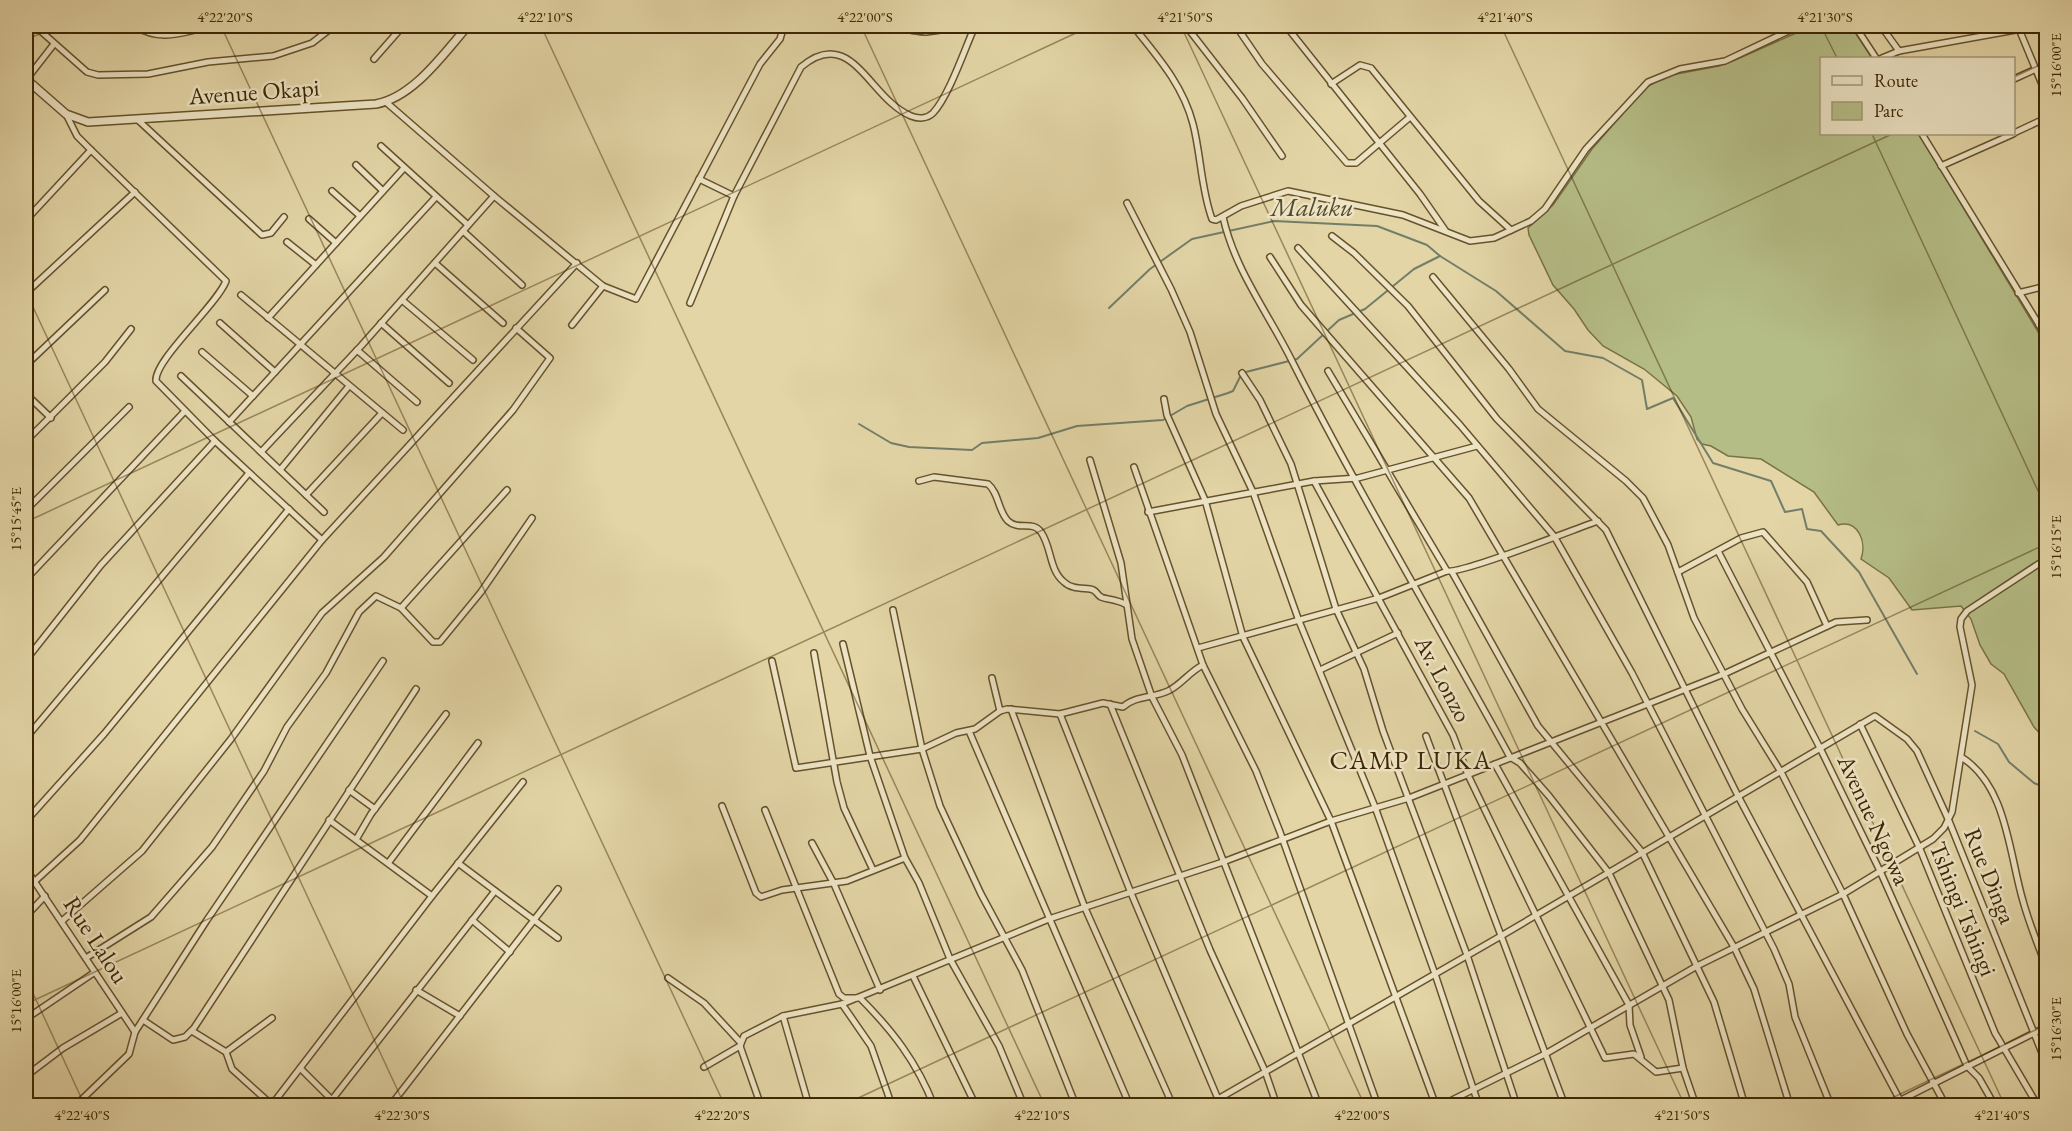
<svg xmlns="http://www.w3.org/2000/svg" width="2072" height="1131" font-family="'EB Garamond',serif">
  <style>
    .green { fill: #b5bd86; stroke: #797244; stroke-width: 1.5 }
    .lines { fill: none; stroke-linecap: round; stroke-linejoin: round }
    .stream { stroke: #727e69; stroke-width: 2 }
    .minor-casing { stroke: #66522b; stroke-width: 8 }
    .tertiary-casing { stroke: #66522b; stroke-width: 10 }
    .minor { stroke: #ede4c5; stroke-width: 5 }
    .tertiary { stroke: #ede4c5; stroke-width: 7 }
    .ticks { fill: none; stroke: #3d2702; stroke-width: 1.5; stroke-opacity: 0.45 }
    .labels { text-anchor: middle; stroke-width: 5; stroke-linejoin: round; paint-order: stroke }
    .street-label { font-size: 24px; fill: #3d2702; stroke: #ede4c5 }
    .water-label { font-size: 26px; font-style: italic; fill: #534b2d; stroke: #ede4c5 }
    .neighbourhood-label { font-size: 26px; letter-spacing: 1.5px; fill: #3d2702; stroke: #ede4c5 }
    .neatline { fill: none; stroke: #3d2702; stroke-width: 2 }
    .ticks-label { font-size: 15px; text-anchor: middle; fill: #3d2702 }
  </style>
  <rect width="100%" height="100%" fill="#e3d5a6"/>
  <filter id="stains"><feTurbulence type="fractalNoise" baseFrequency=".00333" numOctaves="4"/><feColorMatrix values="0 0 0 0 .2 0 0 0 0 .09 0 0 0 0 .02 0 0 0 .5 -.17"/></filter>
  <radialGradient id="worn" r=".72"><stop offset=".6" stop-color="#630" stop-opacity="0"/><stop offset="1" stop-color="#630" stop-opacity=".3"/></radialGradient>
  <!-- green -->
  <path class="green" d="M1806,26H1851L1872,58H1822V134H1919L2046,345V740L2034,727L2004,674L1991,664L1980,645L1971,619L1961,606L1912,610L1889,578L1861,559C1867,542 1858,519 1838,525L1814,492L1761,459L1728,456L1711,446L1702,444L1697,439L1691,417L1677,396L1644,369L1603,346L1588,330L1574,309L1553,285L1529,235L1528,228L1553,205L1592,149L1645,88L1666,76L1719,66L1735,60L1796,33Z"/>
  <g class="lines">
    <!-- stream -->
    <g class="stream">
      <polyline points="863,26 878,28"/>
      <polyline points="892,30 922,35 992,26"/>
      <polyline points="1109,308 1150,269 1192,239 1274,221 1377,226 1427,245 1440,256 1496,291 1565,351 1603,358 1642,380 1647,409 1673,398 1713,463 1771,481 1785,512 1802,509 1807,529 1821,531 1859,572 1917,674"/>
      <polyline points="859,424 891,443 909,447 972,450 982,443 1038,438 1077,426 1163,420 1187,406 1228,393 1233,391 1242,373 1297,359 1339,320 1365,309 1414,269 1440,256"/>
      <polyline points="1975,731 1998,744 2009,762 2034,783 2046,788"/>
    </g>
    <!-- minor casing -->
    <g class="minor-casing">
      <g id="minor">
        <polyline points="35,26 87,72 98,75 148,74 208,62 273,56 312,43 334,26"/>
        <path d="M135,26C161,43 183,32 212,26"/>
        <polyline points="877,26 926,32 970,26"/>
        <path d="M1133,26C1157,56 1183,85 1193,124C1201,155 1201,189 1212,219L1216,220L1241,206L1288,191L1403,215L1470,241L1494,238L1531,221L1545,209L1586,149L1648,82L1680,69L1725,61L1799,26"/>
        <polyline points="1186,26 1242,98 1282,156"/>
        <polyline points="1236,26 1262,64 1347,163 1356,163 1410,117"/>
        <polyline points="1286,26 1420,194 1445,230"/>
        <polyline points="1855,26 1876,58"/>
        <polyline points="1881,26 1899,51"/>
        <polyline points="2019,29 2046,94"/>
        <polyline points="1882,58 1899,51 2038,26"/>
        <polyline points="374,59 403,26"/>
        <polyline points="2014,79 2036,69"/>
        <polyline points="26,80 54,44"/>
        <polyline points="1331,84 1360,65 1371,68 1479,201 1511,230"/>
        <polyline points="26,95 33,86"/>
        <polyline points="387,103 494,196 603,286 636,299 760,64 780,39 783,29 788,26"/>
        <path d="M66,114L77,136L91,150L226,281C217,305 154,360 156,381L215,441L322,540"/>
        <polyline points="138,120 262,235 271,233 284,217"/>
        <polyline points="2014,133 2046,118"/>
        <polyline points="1922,134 2046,336"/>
        <polyline points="381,146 468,225"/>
        <polyline points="356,165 383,191"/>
        <polyline points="1941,166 2013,134"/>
        <polyline points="699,179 734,196"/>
        <polyline points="332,191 360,216"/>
        <polyline points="1127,203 1171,289 1190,332 1216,414 1253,492 1299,621 1375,807 1435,974 1479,1106"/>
        <path d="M1223,217C1235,271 1269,314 1293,363C1361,497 1438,625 1510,757L1520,763L1549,796L1609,873L1669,1000L1683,1068L1696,1106"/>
        <polyline points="309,219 336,243"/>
        <polyline points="26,220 91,150"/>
        <polyline points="463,231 522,285"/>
        <polyline points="1332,236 1354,253 1408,306 1497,419 1606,530 1738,796 1903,1106"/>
        <polyline points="287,242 316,265"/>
        <polyline points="1298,248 1460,425 1554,536 1632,673 1774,949 1789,984 1795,1017 1831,1106"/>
        <polyline points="1270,257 1301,305 1469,498 1734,947 1754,989 1790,1106"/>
        <polyline points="435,263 503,323"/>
        <polyline points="1433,277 1509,369 1538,409 1626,481 1643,498 1668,545 1694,618 1742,709 1781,772 1843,894 1907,1034 1946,1106"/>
        <polyline points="26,293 135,192"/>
        <polyline points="2018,293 2046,286"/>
        <polyline points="241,295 403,430"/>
        <polyline points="402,300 473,360"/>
        <path d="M690,303L734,196L801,67C852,24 869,99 911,116C918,119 927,119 933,113C949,96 965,48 975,26"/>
        <polyline points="268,318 404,168"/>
        <polyline points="220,323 275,372"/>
        <polyline points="381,323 449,383"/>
        <polyline points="572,325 603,286"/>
        <polyline points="2039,325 2046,313"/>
        <polyline points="357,350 417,402"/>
        <polyline points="202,352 253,396"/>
        <polyline points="26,365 105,290"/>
        <polyline points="1328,371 1447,571"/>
        <polyline points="1242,373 1260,400 1291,464 1336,609 1364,669 1383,731 1467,955 1517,1106"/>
        <polyline points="181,376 324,512"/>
        <polyline points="26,394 51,418"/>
        <polyline points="1164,399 1167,415 1205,500 1243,637 1331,821 1436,1106"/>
        <polyline points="229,422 436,197"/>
        <polyline points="26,441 105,362 131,329"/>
        <polyline points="261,452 361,346 494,196"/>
        <polyline points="1090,460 1121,563 1132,639 1152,697 1182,755 1319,1106"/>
        <polyline points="1134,467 1203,665 1256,771 1280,832 1378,1106"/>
        <polyline points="280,470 349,386"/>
        <path d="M919,481L934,477L988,484C999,493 998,511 1008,521C1019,531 1032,520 1041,532C1052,548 1049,570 1064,582C1071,589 1081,588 1090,589C1097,590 1096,594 1101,597C1103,599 1117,599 1127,605"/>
        <polyline points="1314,481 1453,735 1468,775 1605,1058 1634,1054 1656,1072 1683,1068"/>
        <polyline points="306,495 382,413"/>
        <polyline points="26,510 129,407"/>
        <polyline points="1148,512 1314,481 1358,478 1477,446"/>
        <polyline points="1718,551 1820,748 1880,871 1967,1066 1979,1078 1995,1106"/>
        <polyline points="1452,572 1538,726 1642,852 1714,1002 1745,1106"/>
        <polyline points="1678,572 1741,538 1763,532 1807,582 1827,626"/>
        <polyline points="26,579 185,411"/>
        <polyline points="401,608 433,642 440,642 481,592 532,518"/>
        <polyline points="893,610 922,749 940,806 981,894 1022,970 1076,1106"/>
        <polyline points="843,644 870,756 905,858 919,883 950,959 999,1046 1024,1106"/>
        <path d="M1198,648L1379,598L1447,571C1462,574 1575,529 1598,521"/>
        <polyline points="814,653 837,782 844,808 873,870"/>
        <polyline points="26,660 101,565 215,441"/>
        <path d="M772,661L796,768L922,749L956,733L975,729L1000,711L1007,709L1060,714L1103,703L1123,707C1134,696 1153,698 1168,691C1181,685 1189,672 1203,665"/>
        <polyline points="1320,670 1398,633"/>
        <polyline points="992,678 1000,711"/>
        <polyline points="1110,704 1210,950 1265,1071 1277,1106"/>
        <polyline points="1011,709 1085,908 1173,1106"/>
        <polyline points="1060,714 1131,893 1221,1106"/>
        <polyline points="1860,724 1920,849 1995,1033 2038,1106"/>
        <polyline points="969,731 1130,1106"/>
        <polyline points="1426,736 1565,1106"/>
        <polyline points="26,738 249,473"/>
        <path d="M1961,757C2007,785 2009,854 2023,901C2029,923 2038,945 2046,966"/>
        <polyline points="1495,764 1724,674 1836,622 1867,620"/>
        <polyline points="349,790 375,809"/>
        <polyline points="722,806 756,893 761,897 782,890 847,881 905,858"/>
        <path d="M765,810L839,994L844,998H860C892,1030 917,1062 934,1106"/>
        <polyline points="329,820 432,896"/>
        <polyline points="26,821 104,734 289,509"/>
        <polyline points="357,838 371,814 446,714"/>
        <polyline points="812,843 834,884 880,990"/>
        <polyline points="389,862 478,743"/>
        <polyline points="458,863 558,938"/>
        <polyline points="26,869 135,1032"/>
        <polyline points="34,882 80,840 322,540 577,263"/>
        <polyline points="26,916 45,896"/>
        <polyline points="472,920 510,952"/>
        <polyline points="62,921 142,851 231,739 322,613 384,557 513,410 550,358 516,328"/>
        <polyline points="86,958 151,917 212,847 264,771 287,727 326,673 359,612 376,596 401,608 507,490"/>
        <polyline points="913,976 976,1106"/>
        <polyline points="668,978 704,1003 740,1042"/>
        <polyline points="416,990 460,1016"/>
        <polyline points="842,1004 871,1046 892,1106"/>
        <polyline points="26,1012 33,1014 95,972"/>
        <polyline points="783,1016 809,1106"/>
        <polyline points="143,1020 173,1040 185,1037 194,1028 416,689"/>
        <polyline points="192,1031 226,1052 232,1069 272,1105"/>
        <polyline points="740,1046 761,1106"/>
        <polyline points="226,1052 272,1018"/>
        <polyline points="704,1067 740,1046 744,1036 783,1016 842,1004 1049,919 1223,862 1331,821 1409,798 1495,764 1629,1005 1630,1025 1641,1057"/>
        <polyline points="301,1069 332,1100"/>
        <polyline points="26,1076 63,1048 122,1013"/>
        <polyline points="75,1106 129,1054 135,1032 207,920 383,661"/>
        <polyline points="271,1106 432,896 523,782"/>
        <polyline points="327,1106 495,891"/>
        <polyline points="390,1106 558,889"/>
        <polyline points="1206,1106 1501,936 1875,716 1907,739 1917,751 1949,821 2046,1063"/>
        <polyline points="1440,1106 1547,1053 1697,966 1843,894 1933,839 1944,828 1952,812 1972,685 1960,627 1961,619 1967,611 2046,559"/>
        <polyline points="1889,1106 2046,1027"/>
      </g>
    </g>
    <!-- tertiary casing -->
    <g class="tertiary-casing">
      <path id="tertiary" d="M26,79L66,114L88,122L376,104C414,97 443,54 468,26"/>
    </g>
    <!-- minor -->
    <use href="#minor" class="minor"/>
    <!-- tertiary -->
    <use href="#tertiary" class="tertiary"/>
  </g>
  <!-- ticks -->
  <path class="ticks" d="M221,26L725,1106M541,26L1045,1106M861,26L1365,1106M1181,26L1685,1106M1501,26L2005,1106M1821,26L1837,58M26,40L57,26M2014,77L2046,62M1872,134L2046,508M26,292L405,1106M26,522L1091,26M26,978L85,1106M26,1004L1892,134M841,1106L2046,544M1875,1106L2046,1025"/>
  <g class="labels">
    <!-- street labels -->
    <g class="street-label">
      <text transform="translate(254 92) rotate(-4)" y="8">Avenue Okapi</text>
      <text transform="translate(1443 679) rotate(62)" y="8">Av. Lonzo</text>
      <text transform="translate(1874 820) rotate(65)" y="8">Avenue Ngowa</text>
      <text transform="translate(1990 876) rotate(68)" y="8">Rue Dinga</text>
      <text transform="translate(1963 909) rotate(68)" y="8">Tshingi Tshingi</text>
      <text transform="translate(96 940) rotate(57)" y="8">Rue Lalou</text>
    </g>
    <!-- water labels -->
    <g class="water-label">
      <text x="1312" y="216">Maluku</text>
    </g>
    <!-- neighbourhood labels -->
    <g class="neighbourhood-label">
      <text x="1411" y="769">CAMP LUKA</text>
    </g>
  </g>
  <!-- margin -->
  <rect width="2072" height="1131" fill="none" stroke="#e3d5a6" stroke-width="66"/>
  <!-- legend -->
  <rect x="1820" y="57" width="195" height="78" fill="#ede4c5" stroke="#a79877" stroke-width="1.5"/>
  <rect x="1832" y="76" width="30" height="9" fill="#ede4c5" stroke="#a79877" stroke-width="1.5"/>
  <text x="1874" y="87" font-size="18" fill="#3d2702">Route</text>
  <rect x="1832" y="102" width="30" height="18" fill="#b5bd86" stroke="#a79877" stroke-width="1.5"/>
  <text x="1874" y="117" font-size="18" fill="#3d2702">Parc</text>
  <rect x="33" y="33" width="2006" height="1065" class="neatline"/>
  <g class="ticks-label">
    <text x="225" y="22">4°22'20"S</text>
    <text x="545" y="22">4°22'10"S</text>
    <text x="865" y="22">4°22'00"S</text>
    <text x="1185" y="22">4°21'50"S</text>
    <text x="1505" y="22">4°21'40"S</text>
    <text x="1825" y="22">4°21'30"S</text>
    <text transform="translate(2056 65) rotate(-90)" y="5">15°16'00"E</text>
    <text transform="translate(16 519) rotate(-90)" y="5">15°15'45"E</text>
    <text transform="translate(2056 547) rotate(-90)" y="5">15°16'15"E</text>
    <text transform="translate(16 1001) rotate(-90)" y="5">15°16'00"E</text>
    <text transform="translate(2056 1029) rotate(-90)" y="5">15°16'30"E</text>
    <text x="82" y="1120">4°22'40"S</text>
    <text x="402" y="1120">4°22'30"S</text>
    <text x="722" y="1120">4°22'20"S</text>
    <text x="1042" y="1120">4°22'10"S</text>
    <text x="1362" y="1120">4°22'00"S</text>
    <text x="1682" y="1120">4°21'50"S</text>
    <text x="2002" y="1120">4°21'40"S</text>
  </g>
  <rect width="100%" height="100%" filter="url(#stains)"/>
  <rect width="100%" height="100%" fill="url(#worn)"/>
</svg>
